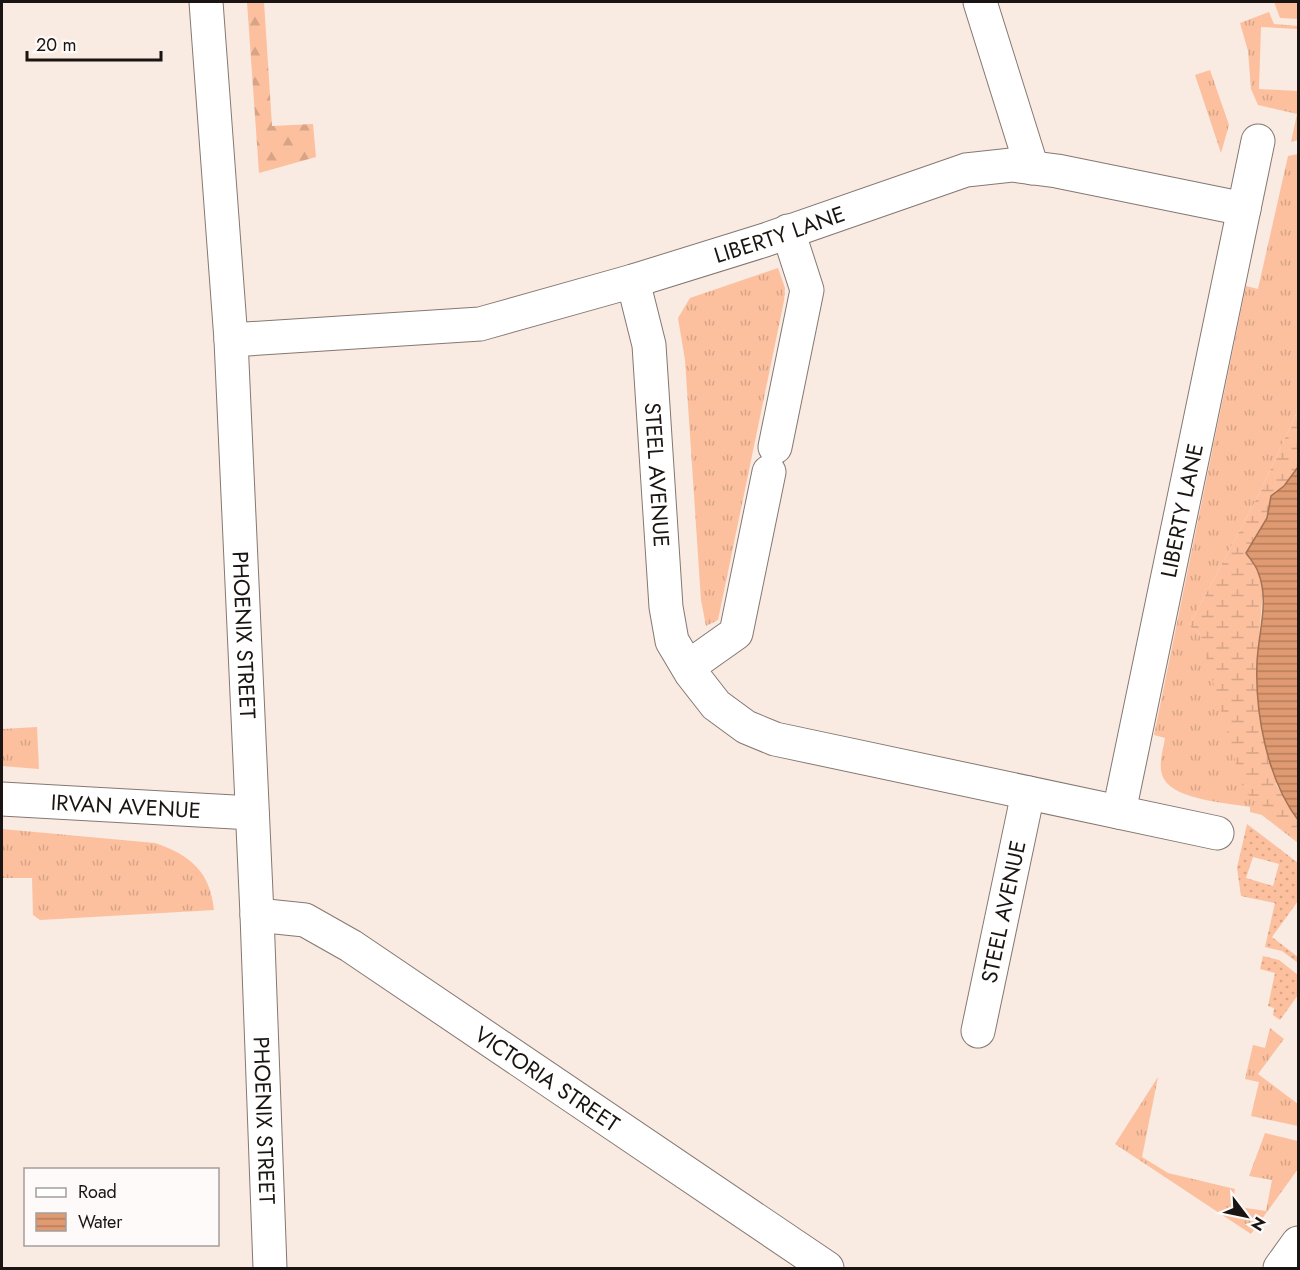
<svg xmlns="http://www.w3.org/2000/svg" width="1300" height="1270" font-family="Jost,sans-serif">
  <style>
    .grass { fill: url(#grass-tufts) }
    .forest { fill: url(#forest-firs) }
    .wetland { fill: url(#wetland-marsh) }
    .garden { fill: url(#garden-dots); fill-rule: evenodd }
    .water { fill: url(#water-rules); stroke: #a57254; stroke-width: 1.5 }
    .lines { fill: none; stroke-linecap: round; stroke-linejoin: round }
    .minor-casing { stroke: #857871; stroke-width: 35 }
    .tertiary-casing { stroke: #857871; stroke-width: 35 }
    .secondary-casing { stroke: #857871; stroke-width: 35 }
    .minor { stroke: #fff; stroke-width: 33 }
    .tertiary { stroke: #fff; stroke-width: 33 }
    .secondary { stroke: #fff; stroke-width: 33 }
    .labels { text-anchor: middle; stroke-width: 5; stroke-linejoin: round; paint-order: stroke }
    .street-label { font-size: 22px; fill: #1a1512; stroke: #fdfaf9 }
  </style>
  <defs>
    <pattern id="grass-tufts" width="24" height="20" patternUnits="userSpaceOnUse" patternTransform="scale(1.5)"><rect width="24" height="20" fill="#fcc09e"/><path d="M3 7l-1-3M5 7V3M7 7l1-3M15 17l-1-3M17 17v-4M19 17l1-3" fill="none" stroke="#d7a487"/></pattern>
    <pattern id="forest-firs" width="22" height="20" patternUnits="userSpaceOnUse" patternTransform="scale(1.5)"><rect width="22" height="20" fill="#fcc09e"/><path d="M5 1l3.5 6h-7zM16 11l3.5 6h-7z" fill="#d7a487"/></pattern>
    <pattern id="wetland-marsh" width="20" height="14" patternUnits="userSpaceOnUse" patternTransform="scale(1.5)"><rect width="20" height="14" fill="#fcc09e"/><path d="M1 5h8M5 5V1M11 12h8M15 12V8" fill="none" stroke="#d7a487"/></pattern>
    <pattern id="garden-dots" width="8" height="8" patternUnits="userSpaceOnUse" patternTransform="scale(1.5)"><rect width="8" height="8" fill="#fcc09e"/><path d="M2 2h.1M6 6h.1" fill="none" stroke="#d7a487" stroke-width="1.8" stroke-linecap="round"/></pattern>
    <pattern id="water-rules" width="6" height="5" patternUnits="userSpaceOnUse" patternTransform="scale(1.5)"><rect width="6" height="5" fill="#e09a71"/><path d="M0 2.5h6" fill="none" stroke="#b57c5b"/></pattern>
  </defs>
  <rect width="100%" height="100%" fill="#f9eae2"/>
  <!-- grass -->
  <g class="grass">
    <polygon points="1274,2 1298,2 1298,19 1280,18"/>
    <polygon points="1269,12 1274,24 1298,26 1298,29 1261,27 1259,89 1298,91 1298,140 1291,142 1297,114 1258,105 1251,89 1248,51 1240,23"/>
    <polygon points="1210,70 1229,125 1221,153 1195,75"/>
    <path d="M1298,154V410L1260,492L1189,626L1199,632L1266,808L1263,815L1298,840V843L1262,815L1250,812V807C1229,803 1175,800 1164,779C1157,767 1163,751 1165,738L1154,735L1246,286L1258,289L1288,156Z"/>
    <polygon points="778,268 785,288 784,301 718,620 706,626 701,600 685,360 678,318 690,298"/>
    <polygon points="37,727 39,769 2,766 2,729"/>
    <path d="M2,829L155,843C190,855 210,871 214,910L40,920L33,915L32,878H2Z"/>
    <polygon points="1270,1028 1284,1039 1258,1074 1298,1104 1298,1126 1251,1116 1259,1082 1245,1079 1253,1045 1265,1048"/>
    <polygon points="1158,1077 1142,1157 1168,1173 1235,1189 1232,1206 1266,1211 1272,1180 1249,1176 1265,1133 1298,1141 1298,1169 1251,1234 1115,1144"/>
  </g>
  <!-- forest -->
  <polygon class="forest" points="247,2 264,2 272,126 313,124 316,157 259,173"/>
  <!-- wetland -->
  <polygon class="wetland" points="1298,410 1298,467 1284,486 1271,496 1267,518 1246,553 1258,570 1263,590 1257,663 1259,707 1277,786 1298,820 1298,840 1262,815 1266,808 1244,792 1199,632 1189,626 1260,492"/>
  <!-- garden -->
  <g class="garden">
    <path d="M1247,824L1298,863V901L1272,937L1298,957V963L1282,951L1265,947L1275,903L1241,896L1237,868ZM1253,857L1279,864L1273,886L1246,878Z"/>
    <polygon points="1263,956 1279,960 1298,975 1298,995 1280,1020 1273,1015 1274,1008 1268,1006 1275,973 1260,969"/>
  </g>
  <!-- water -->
  <path class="water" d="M1298,467V820C1267,779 1255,713 1257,663C1258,633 1270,601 1258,572C1256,565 1250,559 1246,553L1267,518L1271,496L1284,486Z"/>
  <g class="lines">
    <!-- minor casing -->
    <g class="minor-casing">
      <g id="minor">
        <polyline points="980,2 1032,168"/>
        <path id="s1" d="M633,281L649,345L666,607L672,641L691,673L716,705L746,727L775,739L1217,833"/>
        <path id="s2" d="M231,340L480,324L633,281L765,240L966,170L1012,165L1057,171L1244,209"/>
        <polyline points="775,447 807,290 788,231"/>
        <polyline points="688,667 736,633 769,472"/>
        <path id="s3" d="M2,799L252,813"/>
        <path id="s4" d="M1119,812L1258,141"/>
        <path id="s5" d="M257,915L305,920L351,946L827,1268"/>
        <path id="s6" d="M978,1031L1028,793"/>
      </g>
    </g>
    <!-- tertiary casing -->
    <g class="tertiary-casing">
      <polyline id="tertiary" points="1280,1268 1298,1243"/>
    </g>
    <!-- secondary casing -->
    <g class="secondary-casing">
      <g id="secondary">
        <path id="s7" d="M206,2L231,340L257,915L270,1268"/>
      </g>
    </g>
    <!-- minor -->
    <use href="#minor" class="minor"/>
    <!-- tertiary -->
    <use href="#tertiary" class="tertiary"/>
    <!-- secondary -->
    <use href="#secondary" class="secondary"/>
  </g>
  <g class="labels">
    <!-- street labels -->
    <g class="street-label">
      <text dy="8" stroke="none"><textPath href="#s2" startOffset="562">LIBERTY LANE</textPath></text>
      <text dy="8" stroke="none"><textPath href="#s1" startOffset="196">STEEL AVENUE</textPath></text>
      <text dy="8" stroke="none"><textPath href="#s4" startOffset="308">LIBERTY LANE</textPath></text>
      <text dy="8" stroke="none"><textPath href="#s7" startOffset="634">PHOENIX STREET</textPath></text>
      <text dy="8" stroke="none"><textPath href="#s3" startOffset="124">IRVAN AVENUE</textPath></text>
      <text dy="8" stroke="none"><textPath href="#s6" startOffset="122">STEEL AVENUE</textPath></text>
      <text dy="8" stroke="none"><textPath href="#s5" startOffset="338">VICTORIA STREET</textPath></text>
      <text dy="8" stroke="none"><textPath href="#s7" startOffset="1120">PHOENIX STREET</textPath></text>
    </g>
  </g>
  <!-- border -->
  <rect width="1300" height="1270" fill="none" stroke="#1a1512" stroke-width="6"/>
  <!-- legend -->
  <rect x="24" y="1168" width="195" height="78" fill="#fdfaf9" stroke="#a29e9d" stroke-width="1.5"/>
  <rect x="36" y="1188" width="30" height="9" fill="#ffffff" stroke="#a29e9d" stroke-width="1.5"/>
  <text x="78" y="1198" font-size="18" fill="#1a1512">Road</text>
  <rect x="36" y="1213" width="30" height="18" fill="url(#water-rules)" stroke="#a29e9d" stroke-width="1.5"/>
  <text x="78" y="1228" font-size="18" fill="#1a1512">Water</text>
  <!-- north arrow -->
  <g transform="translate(1246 1216) rotate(122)" stroke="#fdfaf9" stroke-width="4.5" paint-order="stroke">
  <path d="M0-4.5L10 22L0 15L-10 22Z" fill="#1a1512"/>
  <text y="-9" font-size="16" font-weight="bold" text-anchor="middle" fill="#1a1512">N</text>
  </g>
  <!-- scale -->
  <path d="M27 51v9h134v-9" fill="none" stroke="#1a1512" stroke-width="3"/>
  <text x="36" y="51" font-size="18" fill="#1a1512" stroke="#fdfaf9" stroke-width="4.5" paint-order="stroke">20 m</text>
</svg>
